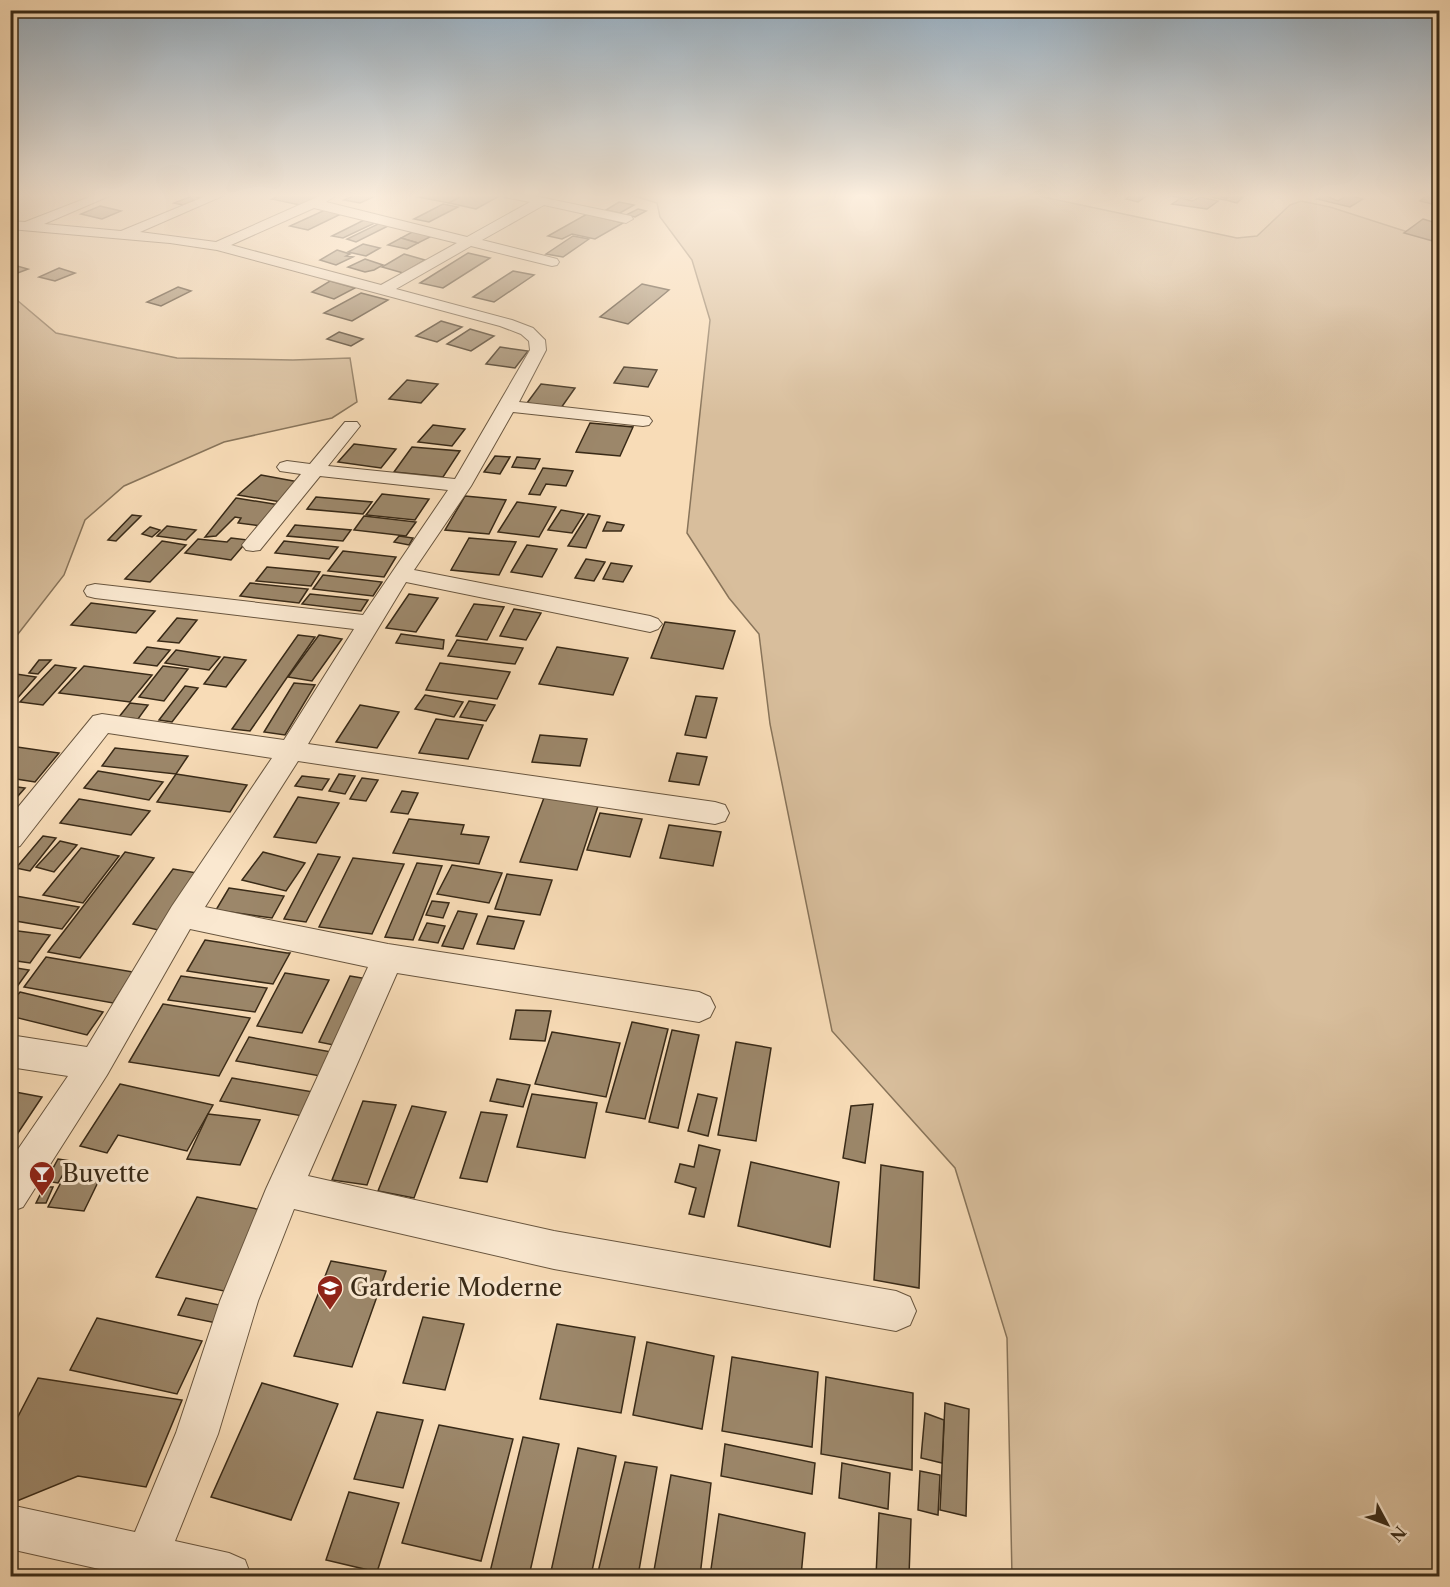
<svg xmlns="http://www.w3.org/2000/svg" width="1450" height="1587" font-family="'Libre Caslon Text',serif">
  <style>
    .green { fill: #d8be9c; stroke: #88745a; stroke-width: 1.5 }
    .building { fill: #9c876a; stroke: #392a17; stroke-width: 1.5 }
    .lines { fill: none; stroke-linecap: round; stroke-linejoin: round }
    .minor-casing { stroke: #69563f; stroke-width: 2 }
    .minor { fill: #fae8d0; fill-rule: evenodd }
    .labels { text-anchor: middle; stroke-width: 6; stroke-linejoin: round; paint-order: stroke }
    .near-poi-label { font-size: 24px; fill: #392a17; stroke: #fae8d0; text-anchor: start }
  </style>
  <rect width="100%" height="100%" fill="#f8dcb7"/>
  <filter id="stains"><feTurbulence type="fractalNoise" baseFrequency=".00333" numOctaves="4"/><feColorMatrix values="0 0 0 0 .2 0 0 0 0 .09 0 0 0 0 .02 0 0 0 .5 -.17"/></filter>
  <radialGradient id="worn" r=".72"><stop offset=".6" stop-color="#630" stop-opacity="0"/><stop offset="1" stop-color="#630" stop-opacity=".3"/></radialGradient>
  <!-- green -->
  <g class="green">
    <polygon points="628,194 1029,194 1237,238 1257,236 1290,205 1301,201 1330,207 1439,242 1439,1576 1012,1576 1007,1338 955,1168 832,1031 770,724 759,634 729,598 687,533 710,320 692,260 660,217 657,203"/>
    <polygon points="11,295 56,333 177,358 293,360 350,358 357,402 332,418 224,442 124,486 85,520 64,575 11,643"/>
  </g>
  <!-- building -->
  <g class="building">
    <polygon points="284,194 309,194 320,196 300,205 272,199"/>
    <polygon points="357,194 380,194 360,203 344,200"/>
    <polygon points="424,194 466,194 449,203 418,197"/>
    <polygon points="466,194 503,194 476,209 449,203"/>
    <polygon points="1133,194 1149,194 1138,202 1126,199"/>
    <polygon points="1163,194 1198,194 1188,200"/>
    <polygon points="1199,194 1220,194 1217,196 1226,198 1224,200"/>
    <polygon points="1222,194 1226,194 1243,197 1237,203 1226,200 1228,198 1220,196"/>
    <polygon points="1324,195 1338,201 1348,195 1363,199 1350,207 1317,199"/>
    <polygon points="192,196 201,198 183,205 174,203"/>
    <polygon points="1426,196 1440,199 1440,206 1420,201"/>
    <polygon points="1200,197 1218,201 1207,209 1172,204 1181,198 1192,201"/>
    <polygon points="619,202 634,205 620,213 606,210"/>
    <polygon points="443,204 458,207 429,222 414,219"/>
    <polygon points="100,206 121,211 102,219 81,214"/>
    <polygon points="638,209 646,211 635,217 626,215"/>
    <polygon points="325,210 341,214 308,230 290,226"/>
    <polygon points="587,214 623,223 595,239 572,234 562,239 548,236"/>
    <polygon points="366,219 377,222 343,238 332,236"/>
    <polygon points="1423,219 1440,224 1440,243 1404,233"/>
    <polygon points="380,223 390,225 356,242 347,239"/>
    <polygon points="414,231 432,236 418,243 401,238"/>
    <polygon points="573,236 589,239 563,257 546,254"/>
    <polygon points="401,238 418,243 407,249 388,245"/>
    <polygon points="363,244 380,248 366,256 348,252"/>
    <polygon points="337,250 350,254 346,256 353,257 336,265 320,260"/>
    <polygon points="468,253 490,258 443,288 420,283"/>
    <polygon points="404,254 425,260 403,273 382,267"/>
    <polygon points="365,259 383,265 374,270 365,272 348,267"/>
    <polygon points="10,264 28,269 10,276"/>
    <polygon points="59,268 75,273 55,281 39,277"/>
    <polygon points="513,271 534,275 494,302 473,297"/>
    <polygon points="330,281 355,288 334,299 312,292"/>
    <polygon points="642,284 669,290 628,324 600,317"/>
    <polygon points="178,287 191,291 161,306 147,302"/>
    <polygon points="361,293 388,300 352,321 324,313"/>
    <polygon points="441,321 462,327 437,342 416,336"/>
    <polygon points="470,329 494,336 471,351 447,344"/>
    <polygon points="339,332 363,339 351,346 327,339"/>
    <polygon points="500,347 528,351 515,368 486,364"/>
    <polygon points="624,367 657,370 648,387 614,383"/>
    <polygon points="407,380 438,384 421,403 389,399"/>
    <polygon points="541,384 575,388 561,408 527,403"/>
    <polygon points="590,423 633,427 620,456 576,452"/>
    <polygon points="433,425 465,429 452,446 418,442"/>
    <polygon points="354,444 396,449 381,468 338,462"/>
    <polygon points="412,447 460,451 443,477 394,472"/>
    <polygon points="495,456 510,457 500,474 484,472"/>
    <polygon points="517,457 540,459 535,469 512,467"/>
    <polygon points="543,468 573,471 566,486 546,484 540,495 529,494"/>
    <polygon points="261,475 299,482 281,502 238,495"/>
    <polygon points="382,494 429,499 415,520 366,515"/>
    <polygon points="465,496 506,500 489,534 445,530"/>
    <polygon points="316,497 372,502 363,514 307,509"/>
    <polygon points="236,498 280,505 261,526 238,523 241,518 235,517 216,536 205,537"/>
    <polygon points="517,502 556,507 539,537 498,532"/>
    <polygon points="561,510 584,514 572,533 548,530"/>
    <polygon points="588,514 600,516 586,548 568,546"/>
    <polygon points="132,515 141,516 116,541 108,540"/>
    <polygon points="364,516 416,522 406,536 354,530"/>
    <polygon points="607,522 624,525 621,531 603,531"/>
    <polygon points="295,525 351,530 343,541 287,536"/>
    <polygon points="167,526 196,530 186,540 157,536"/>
    <polygon points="150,527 160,530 152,537 142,534"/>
    <polygon points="399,536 413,538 409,545 394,542"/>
    <polygon points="231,538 248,540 231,560 185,553 198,539 227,542"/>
    <polygon points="469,538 516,542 499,575 451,570"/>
    <polygon points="162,541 186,545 150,582 125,579"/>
    <polygon points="284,541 338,547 329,559 275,553"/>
    <polygon points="527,545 557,549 542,577 511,572"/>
    <polygon points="343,551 396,557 384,577 328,571"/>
    <polygon points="586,559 605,562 594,581 575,578"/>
    <polygon points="611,563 632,566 623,582 603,579"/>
    <polygon points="267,567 320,572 311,586 256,581"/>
    <polygon points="323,575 382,582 373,596 313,589"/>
    <polygon points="250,583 308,589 299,603 240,596"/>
    <polygon points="310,594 368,600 361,611 302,604"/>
    <polygon points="409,594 438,598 416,632 386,628"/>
    <polygon points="91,603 155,611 136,633 71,625"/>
    <polygon points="474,604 504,607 487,640 456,636"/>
    <polygon points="514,609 541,613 526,640 500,636"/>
    <polygon points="177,618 197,620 179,643 158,641"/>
    <polygon points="665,622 735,631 723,669 651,658"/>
    <polygon points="401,634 444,640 443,649 396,643"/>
    <polygon points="298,635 315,637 250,731 232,729"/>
    <polygon points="319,635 342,639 312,681 288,677"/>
    <polygon points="457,640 523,648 515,664 448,656"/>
    <polygon points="147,647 170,650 157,666 134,663"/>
    <polygon points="557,647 628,658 613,695 539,684"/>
    <polygon points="176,650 220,657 209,670 165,663"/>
    <polygon points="224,657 246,660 226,687 204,684"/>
    <polygon points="39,660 51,660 38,674 29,673"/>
    <polygon points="440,663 510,672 497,699 426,690"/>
    <polygon points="55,665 76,668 43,705 20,702"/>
    <polygon points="84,666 152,675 130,702 59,693"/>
    <polygon points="163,666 188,669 164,701 139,697"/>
    <polygon points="16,674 36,677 14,702 10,702 10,680"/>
    <polygon points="294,683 315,685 285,735 264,732"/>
    <polygon points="185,686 198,688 172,722 159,720"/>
    <polygon points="425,695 463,702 454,717 415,709"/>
    <polygon points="696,696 717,698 706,738 685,735"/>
    <polygon points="469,701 495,705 486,721 460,717"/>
    <polygon points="130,703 148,705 138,719 119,717"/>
    <polygon points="360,705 399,712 377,748 336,742"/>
    <polygon points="436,719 483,725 468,759 419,753"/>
    <polygon points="540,735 587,739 580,766 532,762"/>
    <polygon points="10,746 59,753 35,782 10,778"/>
    <polygon points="115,748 188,756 176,774 102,766"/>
    <polygon points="677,753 707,757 699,785 669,781"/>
    <polygon points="98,771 163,782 149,800 84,788"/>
    <polygon points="176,774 247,785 230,812 157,802"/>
    <polygon points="339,774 355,776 345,794 329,791"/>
    <polygon points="302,776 329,779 322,790 295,786"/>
    <polygon points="362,778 378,780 366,801 350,799"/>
    <polygon points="10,786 25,788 10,805"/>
    <polygon points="402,791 418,793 408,814 391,812"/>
    <polygon points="545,795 599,803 577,870 520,862"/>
    <polygon points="298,797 339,803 316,843 274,837"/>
    <polygon points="79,799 150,811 131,835 60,823"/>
    <polygon points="600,813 642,819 630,857 587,850"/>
    <polygon points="409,819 464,825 461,834 489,837 479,864 393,853"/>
    <polygon points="669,825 721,832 713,866 660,858"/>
    <polygon points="43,836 56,838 30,871 16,868"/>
    <polygon points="60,841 77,845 54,872 36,867"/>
    <polygon points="81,848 119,856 83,903 43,895"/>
    <polygon points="125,852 154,858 80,958 48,952"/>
    <polygon points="263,852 305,863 286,891 242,880"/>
    <polygon points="318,854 340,857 306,922 284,919"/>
    <polygon points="353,858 404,864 372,934 319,927"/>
    <polygon points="417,863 442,866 413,940 385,937"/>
    <polygon points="452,865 502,873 489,903 437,894"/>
    <polygon points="173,869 197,873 158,930 133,924"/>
    <polygon points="507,874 552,880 540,915 495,909"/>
    <polygon points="229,888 284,896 272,918 216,910"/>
    <polygon points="10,895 79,907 62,929 10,920"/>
    <polygon points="432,901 449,903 443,918 426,915"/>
    <polygon points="458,911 477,914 463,949 442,946"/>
    <polygon points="488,916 524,921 514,949 477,944"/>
    <polygon points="427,923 445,926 438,943 419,940"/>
    <polygon points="10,930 50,935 30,963 10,960"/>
    <polygon points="205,940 287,953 290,953 273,984 187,971"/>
    <polygon points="46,957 133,972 113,1003 24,987"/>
    <polygon points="10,967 29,970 11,995 10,995"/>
    <polygon points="285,973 329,980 302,1033 257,1026"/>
    <polygon points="181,976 267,988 255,1012 168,1000"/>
    <polygon points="350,976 374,980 343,1047 319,1042"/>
    <polygon points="20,992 103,1012 87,1035 10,1016 10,1004"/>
    <polygon points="163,1004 250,1018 219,1076 129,1062"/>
    <polygon points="516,1010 551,1011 545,1041 510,1039"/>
    <polygon points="632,1022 668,1029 645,1119 606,1112"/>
    <polygon points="672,1030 699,1035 678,1128 649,1122"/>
    <polygon points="552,1032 620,1043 606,1097 535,1084"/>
    <polygon points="249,1037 337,1053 326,1077 236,1061"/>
    <polygon points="736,1042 771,1048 756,1141 718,1135"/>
    <polygon points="232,1078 319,1093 308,1117 220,1101"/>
    <polygon points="497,1079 530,1085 523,1107 490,1101"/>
    <polygon points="120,1084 213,1105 187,1151 118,1135 107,1153 80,1146"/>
    <polygon points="10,1091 42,1097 10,1145"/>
    <polygon points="532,1094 597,1103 585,1158 517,1147"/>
    <polygon points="698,1094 717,1098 708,1136 688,1131"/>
    <polygon points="363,1101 396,1105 367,1185 332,1180"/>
    <polygon points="873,1104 865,1163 843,1158 851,1106"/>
    <polygon points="412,1106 446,1112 414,1198 378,1191"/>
    <polygon points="481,1112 507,1115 487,1182 460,1178"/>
    <polygon points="208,1114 260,1120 240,1165 187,1159"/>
    <polygon points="699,1145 720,1150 704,1217 689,1214 696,1188 675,1182 680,1164 694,1167"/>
    <polygon points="58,1159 71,1161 58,1183 46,1181"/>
    <polygon points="751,1162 839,1182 830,1247 738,1226"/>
    <polygon points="881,1165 923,1172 919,1288 874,1280"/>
    <polygon points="67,1171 102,1174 84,1211 48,1207"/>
    <polygon points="44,1187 53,1187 46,1203 36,1203"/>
    <polygon points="197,1197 262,1210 224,1291 156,1277"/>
    <polygon points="331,1261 386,1271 352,1367 294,1356"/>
    <polygon points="186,1298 224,1306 216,1323 178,1315"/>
    <polygon points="423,1317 464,1324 445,1390 403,1383"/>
    <polygon points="97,1318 202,1341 177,1394 70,1370"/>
    <polygon points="557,1324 635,1337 621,1413 540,1399"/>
    <polygon points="647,1342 714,1356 702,1429 633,1415"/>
    <polygon points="732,1357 818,1372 812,1447 722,1431"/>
    <polygon points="826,1377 913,1393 912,1470 821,1454"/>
    <polygon points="38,1378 182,1400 146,1487 78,1476 17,1501 10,1500 10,1432"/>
    <polygon points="262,1383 338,1404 291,1520 211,1497"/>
    <polygon points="945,1403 969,1409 966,1516 940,1510"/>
    <polygon points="377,1412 423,1420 403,1488 354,1479"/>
    <polygon points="925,1413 944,1420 942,1463 921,1458"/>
    <polygon points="439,1425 513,1439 481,1561 402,1543"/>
    <polygon points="523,1437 559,1444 529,1576 489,1576"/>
    <polygon points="725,1444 815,1463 812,1494 721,1476"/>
    <polygon points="578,1448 616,1456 591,1576 550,1576"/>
    <polygon points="625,1462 657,1467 638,1576 597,1576"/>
    <polygon points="842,1463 890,1473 888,1509 839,1498"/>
    <polygon points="920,1471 940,1475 938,1515 918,1510"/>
    <polygon points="671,1475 711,1483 700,1576 653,1576"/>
    <polygon points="349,1492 399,1503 377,1572 326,1560"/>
    <polygon points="879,1513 911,1519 909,1576 876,1576"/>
    <polygon points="719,1514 805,1533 801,1576 710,1576"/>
  </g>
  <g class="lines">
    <!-- minor casing -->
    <g class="minor-casing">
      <path id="minor" d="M97,194H114L44,224L121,231L211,194H227L140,232L216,242L324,194H334L335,196L326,202L467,237L530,202L504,197L503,194H525L631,216L633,219L626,223L544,205L482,240L557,259L559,262L557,265L552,266L471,246L396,289L512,320L533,328L545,340L546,350L519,402L643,416L649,417L652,421L649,425L643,426L513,412L471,486L414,570L650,616L658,619L662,624L658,629L650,632L406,582L308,744L715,802L725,805L729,813L725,821L715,824L298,761L205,907L388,944L699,992L710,997L715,1007L710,1017L699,1022L397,973L308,1176L554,1231L896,1291L910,1297L916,1311L910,1325L896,1331L554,1269L294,1209L258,1301L218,1434L175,1541L229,1553L245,1560L251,1576H117V1573L10,1549V1505L135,1532L176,1433L220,1301L266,1189L368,967L190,929L107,1075L23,1207L10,1212V1161L68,1076L10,1067V1035L87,1047L172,906L272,758L108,733L20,846L10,849V817L93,716L102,714L284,740L354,629L95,598L87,596L84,591L87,586L95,584L363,615L448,490L320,476L260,550L253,551L246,550L242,545L246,540L301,474L280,471L277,467L280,463L287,461L310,464L345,422H357L360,426L328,466L455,479L530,350L529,341L521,334L500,326L217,250L170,243L10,229V221L25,222ZM314,208L457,243L381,285L231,245Z"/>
    </g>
    <!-- minor -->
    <use href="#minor" class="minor"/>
  </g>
  <!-- sky -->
  <linearGradient id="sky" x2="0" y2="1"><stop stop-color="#94acbf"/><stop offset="0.47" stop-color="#fcefdf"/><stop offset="1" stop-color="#fcefdf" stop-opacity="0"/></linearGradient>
  <rect width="1450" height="416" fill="url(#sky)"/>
  <!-- icons -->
  <defs>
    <g id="bar-pin" transform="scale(1.35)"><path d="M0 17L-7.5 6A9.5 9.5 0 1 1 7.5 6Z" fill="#8f2418" stroke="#fae8d0"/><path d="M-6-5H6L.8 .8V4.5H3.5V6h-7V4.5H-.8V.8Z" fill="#fff"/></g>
    <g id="school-pin" transform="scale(1.35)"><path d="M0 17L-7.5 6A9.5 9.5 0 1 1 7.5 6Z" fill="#8f2418" stroke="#fae8d0"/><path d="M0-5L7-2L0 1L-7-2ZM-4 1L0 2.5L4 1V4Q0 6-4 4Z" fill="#fff"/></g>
  </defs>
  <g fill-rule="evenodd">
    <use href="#bar-pin" x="42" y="1174"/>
    <use href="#school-pin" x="330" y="1288"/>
  </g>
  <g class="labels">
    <!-- near-poi labels -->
    <g class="near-poi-label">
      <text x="62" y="1182">Buvette</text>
      <text x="350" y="1296">Garderie Moderne</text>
    </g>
  </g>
  <!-- margin -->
  <rect width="1450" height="1587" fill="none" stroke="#f8dcb7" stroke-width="36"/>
  <rect x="12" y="12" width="1426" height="1563" fill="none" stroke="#392a17" stroke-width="3"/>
  <rect x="18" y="18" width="1414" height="1551" fill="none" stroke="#392a17" stroke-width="1.5"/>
  <!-- north arrow -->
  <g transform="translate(1387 1524) rotate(131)" stroke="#fae8d0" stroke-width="4.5" paint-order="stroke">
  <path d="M0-4.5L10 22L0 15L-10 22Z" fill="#392a17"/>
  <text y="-9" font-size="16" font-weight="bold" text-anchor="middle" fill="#392a17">N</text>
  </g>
  <rect width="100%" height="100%" filter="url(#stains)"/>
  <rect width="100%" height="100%" fill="url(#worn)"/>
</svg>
